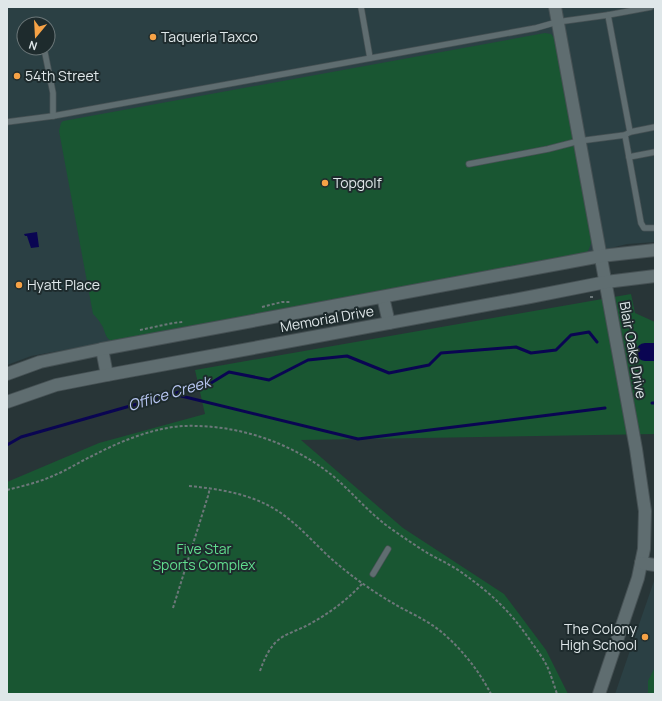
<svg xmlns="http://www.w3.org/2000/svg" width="662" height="701" font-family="Manrope,sans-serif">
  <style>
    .built { fill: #2b4044; fill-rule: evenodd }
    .green { fill: #195632 }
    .water { fill: #0a0552 }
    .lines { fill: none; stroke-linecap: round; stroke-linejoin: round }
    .stream { stroke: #0a0552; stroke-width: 3 }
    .river { stroke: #0a0552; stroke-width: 18 }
    .service-casing { stroke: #465154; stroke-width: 7 }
    .tertiary-casing { stroke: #465154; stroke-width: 14 }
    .path { stroke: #6c7779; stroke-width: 2; stroke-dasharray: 3 2; stroke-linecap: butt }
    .service { stroke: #5f6d70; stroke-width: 5.5 }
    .tertiary { stroke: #5f6d70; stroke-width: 12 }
    .poi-dot { fill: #f6a246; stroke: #1e2b2d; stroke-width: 1.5 }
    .labels { text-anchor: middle; stroke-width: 4; stroke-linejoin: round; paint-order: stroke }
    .poi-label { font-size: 14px; fill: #dfe7e9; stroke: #1e2b2d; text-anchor: start }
    .street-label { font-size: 14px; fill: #dfe7e9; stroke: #1e2b2d }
    .park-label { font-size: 14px; fill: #61de8f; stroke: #1e2b2d }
    .water-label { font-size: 15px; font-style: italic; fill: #b8c6f2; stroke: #1e2b2d }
  </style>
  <rect width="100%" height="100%" fill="#283537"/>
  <!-- built -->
  <g class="built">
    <path d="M7,7H655V242L627,244L582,255L31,356L7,365ZM24,24H48V48H24Z"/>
    <polygon points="655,580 655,694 615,694 654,581"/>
  </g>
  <!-- green -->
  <g class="green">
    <path d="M545,33L551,34L555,39L592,240L589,249L585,255L113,342C104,338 106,331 101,324C99,320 96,317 93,314L59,131L61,123L63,121Z"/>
    <polygon points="631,294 635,313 655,322 655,434 301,440 403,528 504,594 546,650 568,694 7,694 7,482 99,443 205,414 195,370"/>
    <polygon points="655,667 655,694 648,694 648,681"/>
  </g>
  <!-- water -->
  <polygon class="water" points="37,232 39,247 31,248 27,236 25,236 24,234"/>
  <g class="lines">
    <!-- stream -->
    <g class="stream">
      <polyline points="173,394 358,439 605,408"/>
      <polyline points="652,403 655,403"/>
      <polyline points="7,445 21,437 211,383 229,372 269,380 308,360 347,356 389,373 429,365 441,353 516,347 531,353 556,350 571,335 589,332 597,342"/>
    </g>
    <!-- river -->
    <polyline class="river" points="645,352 655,352"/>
    <!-- service casing -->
    <g class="service-casing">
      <g id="service">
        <polyline points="361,7 370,58"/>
        <polyline points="608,15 630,132 625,135"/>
        <polyline points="44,48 53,93 53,116"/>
        <polyline points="7,122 53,116 536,28 557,22 608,15 651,7"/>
        <polyline points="630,132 655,127"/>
        <polyline points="629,157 655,152"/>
        <polyline points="469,164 548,149 579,141 625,135 641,223 644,228 655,228"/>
        <polyline points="373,574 388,549"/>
      </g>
    </g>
    <!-- tertiary casing -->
    <g class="tertiary-casing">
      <g id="tertiary">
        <polyline points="555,7 636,449 645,511 644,549 638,578 599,694"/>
        <polyline points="383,297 389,323"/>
        <polyline points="102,349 107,375"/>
        <polyline points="7,374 40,362 102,349 601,256 655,250"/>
        <polyline points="7,402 56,385 107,375 530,297 606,282 655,276"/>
        <polyline points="641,563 655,565"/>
      </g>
    </g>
    <!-- path -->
    <g class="path">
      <polyline points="590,297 595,297"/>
      <polyline points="262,307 282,302 291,302"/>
      <polyline points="140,330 173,323 183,322"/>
      <path d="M189,486C218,489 247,493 273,508C299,523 317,548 341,567C358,581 377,594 396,605C412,614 431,622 445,635C464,652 479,671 491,694"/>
      <path d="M7,490C23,486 40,482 55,475C69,469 81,461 94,455C121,441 153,428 183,426C237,424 291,442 333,476C353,493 369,513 390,528C403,537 416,546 429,554C440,560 451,565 461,572C492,594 511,612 532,643C537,650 543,658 547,666C551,675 554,685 557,694"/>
      <polyline points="173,608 208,496 210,488"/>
      <path d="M260,671C264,660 268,650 276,642C284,634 296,631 306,626C327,615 346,601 362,584"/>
    </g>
    <!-- service -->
    <use href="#service" class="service"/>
    <!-- tertiary -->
    <use href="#tertiary" class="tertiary"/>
  </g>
  <!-- markers -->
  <g class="poi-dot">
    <circle cx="153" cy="37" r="4"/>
    <circle cx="17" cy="76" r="4"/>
    <circle cx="325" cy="183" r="4"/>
    <circle cx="19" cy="285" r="4"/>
    <circle cx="645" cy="637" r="4"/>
  </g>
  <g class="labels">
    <!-- poi labels -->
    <g class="poi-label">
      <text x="161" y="42">Taqueria Taxco</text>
      <text x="25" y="81">54th Street</text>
      <text x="333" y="188">Topgolf</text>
      <text x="27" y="290">Hyatt Place</text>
      <text x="637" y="634" text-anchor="end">The Colony<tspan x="637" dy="16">High School</tspan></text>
    </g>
    <!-- street labels -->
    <g class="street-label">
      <text transform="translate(327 319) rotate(-10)" y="5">Memorial Drive</text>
      <text transform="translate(633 350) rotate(80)" y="5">Blair Oaks Drive</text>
    </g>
    <!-- park labels -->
    <g class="park-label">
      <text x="204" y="554">Five Star<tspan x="204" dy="16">Sports Complex</tspan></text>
    </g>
    <!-- water labels -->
    <g class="water-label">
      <text transform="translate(169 394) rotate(-17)" y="5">Office Creek</text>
    </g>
  </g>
  <!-- border -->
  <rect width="662" height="701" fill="none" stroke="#dfe7e9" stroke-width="16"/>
  <!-- north arrow -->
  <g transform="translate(36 36) rotate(198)"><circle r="19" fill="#1e2b2d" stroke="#6b7678"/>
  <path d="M0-3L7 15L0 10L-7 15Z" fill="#f6a246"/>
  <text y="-6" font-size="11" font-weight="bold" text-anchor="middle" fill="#dfe7e9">N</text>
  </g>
</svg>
